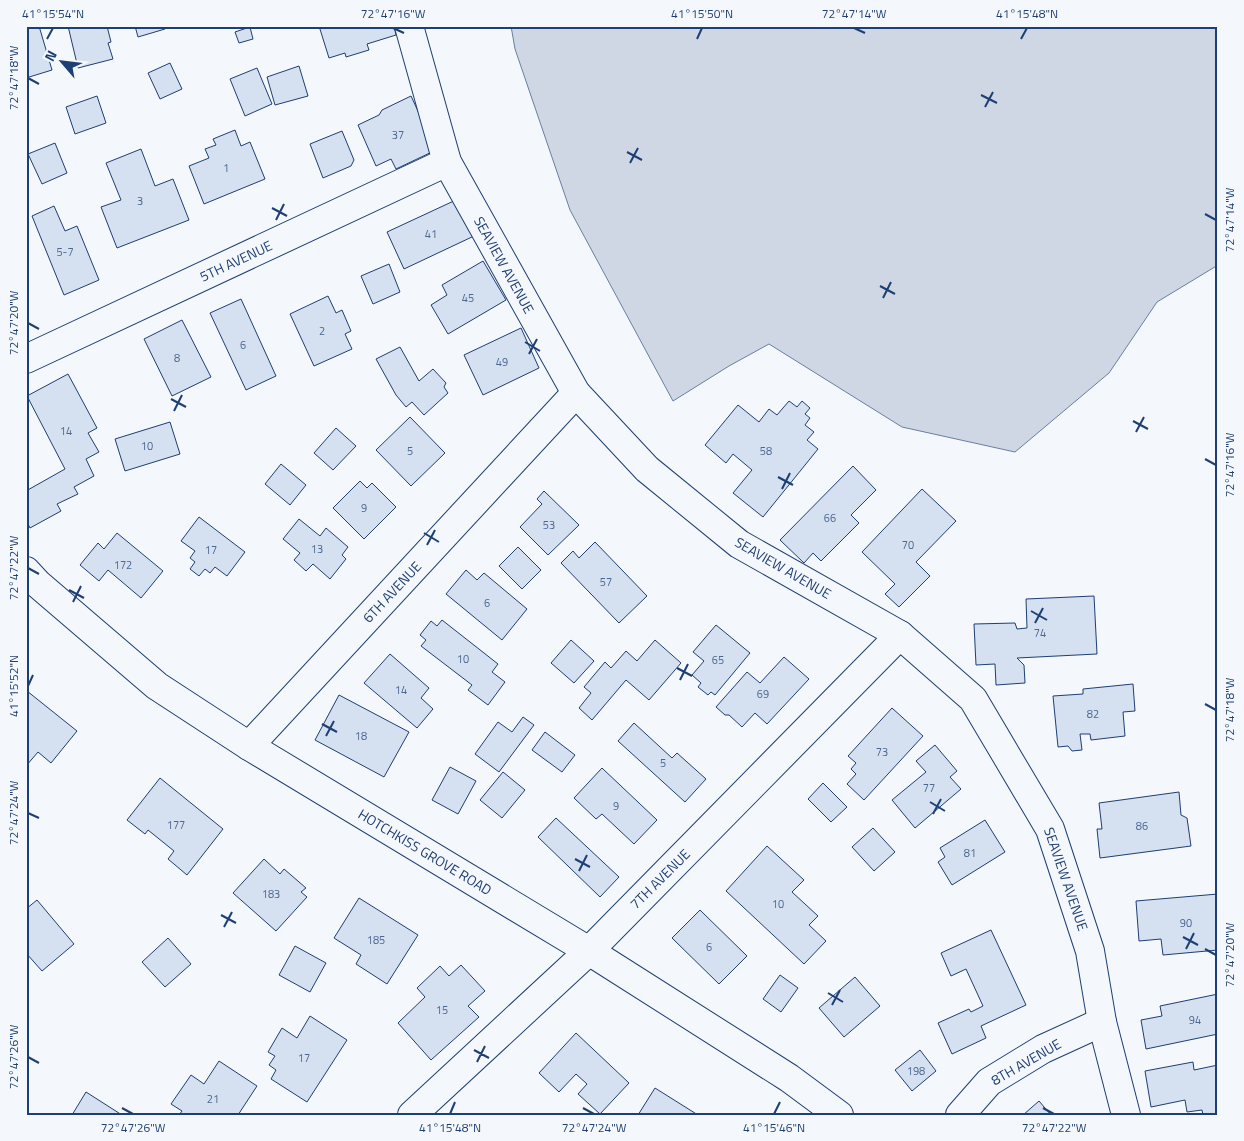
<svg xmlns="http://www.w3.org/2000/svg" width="1244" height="1141" font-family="'Titillium Web',sans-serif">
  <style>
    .water { fill: #cfd7e4; stroke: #687fa3 }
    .building { fill: #d5e0f0; stroke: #1d3f73 }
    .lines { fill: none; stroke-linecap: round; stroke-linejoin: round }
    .minor-casing { stroke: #1d3f73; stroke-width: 30 }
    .secondary-casing { stroke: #1d3f73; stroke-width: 30 }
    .minor { stroke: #f4f7fb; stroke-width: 28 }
    .secondary { stroke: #f4f7fb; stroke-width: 28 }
    .ticks { fill: none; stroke: #1d3f73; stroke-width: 2 }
    .labels { text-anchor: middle; stroke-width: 4; stroke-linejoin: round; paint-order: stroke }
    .number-label { font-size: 11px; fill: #4b6792 }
    .street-label { font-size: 14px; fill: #1d3f73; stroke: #f4f7fb }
    .neatline { fill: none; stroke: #1d3f73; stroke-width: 2 }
    .ticks-label { font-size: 12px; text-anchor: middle; fill: #1d3f73 }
  </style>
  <rect width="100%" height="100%" fill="#f4f7fb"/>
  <!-- water -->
  <polygon class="water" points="511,26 1218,26 1218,265 1157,302 1109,373 1015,452 902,427 769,344 729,366 673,401 570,210 515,49"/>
  <!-- building -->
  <g class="building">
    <polygon points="26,26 39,26 52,70 26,78"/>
    <polygon points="68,26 107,26 111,42 108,43 113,59 78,68"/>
    <polygon points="135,26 164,26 165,29 138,37"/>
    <polygon points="319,26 394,26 396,35 367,44 369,50 346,57 345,53 329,58"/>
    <polygon points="250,27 253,39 239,43 235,32"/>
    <polygon points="170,63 182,89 160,99 148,73"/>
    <polygon points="299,66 308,96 275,105 267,77"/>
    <polygon points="257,68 272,104 245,116 230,79"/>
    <polygon points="97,96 106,123 75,134 66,107"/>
    <polygon points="411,96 436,150 396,169 391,159 376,166 358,125 379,115 382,110"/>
    <polygon points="235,130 241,146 250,142 265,179 204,204 189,166 209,158 205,149 216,145 213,139"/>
    <polygon points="342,131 354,160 351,166 323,178 310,144"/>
    <polygon points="55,143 67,173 42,184 28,154"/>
    <polygon points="141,149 155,186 173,179 189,220 117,248 101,207 121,200 106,163"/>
    <polygon points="458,199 474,236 404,269 387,232"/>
    <polygon points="54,206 65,231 77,226 99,280 64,295 32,216"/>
    <polygon points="483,261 506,300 448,334 431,305 447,295 442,285"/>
    <polygon points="389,264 400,292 373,304 361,276"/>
    <polygon points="328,296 336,313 342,310 351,331 345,334 352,349 314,366 290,314"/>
    <polygon points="241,299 276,376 246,390 210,313"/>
    <polygon points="182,320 211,377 172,396 144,339"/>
    <polygon points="521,328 539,368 483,395 464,355"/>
    <polygon points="400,347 419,381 433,369 446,383 444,387 448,393 424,415 412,402 406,407 396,395 376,359"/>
    <polygon points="68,374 97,428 88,433 99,452 86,459 94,476 74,487 78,494 57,504 61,511 30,528 26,520 26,491 65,469 27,396"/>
    <polygon points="789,401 797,407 802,401 810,408 805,414 810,418 805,425 814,432 807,440 818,449 763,517 733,493 752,470 733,454 726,463 705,445 738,405 759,422 769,409 777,415"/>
    <polygon points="410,417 445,453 411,486 376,450"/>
    <polygon points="170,422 180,454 125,471 115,439"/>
    <polygon points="336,428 356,446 333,470 314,453"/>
    <polygon points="281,464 306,485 290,505 265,484"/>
    <polygon points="853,466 876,490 851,515 859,523 821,561 813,553 804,563 780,540"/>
    <polygon points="360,481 367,488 372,483 396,507 364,539 333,508"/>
    <polygon points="922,489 956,521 916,562 930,576 899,607 885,594 895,584 862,552"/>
    <polygon points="544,491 579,525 548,555 520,527 542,504 537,499"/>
    <polygon points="199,517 245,552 227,576 215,567 210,573 205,569 199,576 190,569 195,562 190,558 195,551 181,541"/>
    <polygon points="299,519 320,536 326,528 348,547 342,555 346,559 330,579 313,564 306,571 294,560 300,553 283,539"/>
    <polygon points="117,533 163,571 141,598 108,570 99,581 80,565 98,543 104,549"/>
    <polygon points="595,542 647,596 619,623 561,563 573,551 579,558"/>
    <polygon points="518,547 541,570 522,589 499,566"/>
    <polygon points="466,570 477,580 484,573 527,609 502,640 446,594"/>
    <polygon points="1094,596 1097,654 1017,658 1024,665 1025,683 996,685 995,664 976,665 974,624 1015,623 1017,629 1027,628 1026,599"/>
    <polygon points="442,620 498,664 492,672 505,682 488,705 468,690 472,685 421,646 426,640 420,635 431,621 437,626"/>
    <polygon points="716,625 750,653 715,695 711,692 708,695 698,687 701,683 692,675 704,661 693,652"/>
    <polygon points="571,640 594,661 574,683 551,663"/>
    <polygon points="655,640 681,663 649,700 626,680 592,720 579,708 591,693 584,687 605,662 611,668 626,651 637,661"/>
    <polygon points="390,654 429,688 421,698 433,709 417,728 364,683"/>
    <polygon points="784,657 809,679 767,724 755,713 742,727 729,715 725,715 716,707 747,672 760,683"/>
    <polygon points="1133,684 1135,711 1123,712 1125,736 1091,740 1090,734 1080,734 1082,750 1072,751 1068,746 1058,747 1053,696 1083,694 1083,689"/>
    <polygon points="27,691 77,731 51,763 38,752 26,766"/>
    <polygon points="339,695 409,732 384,777 315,740"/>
    <polygon points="892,708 923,736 864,800 847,784 856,774 851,769 856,763 848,756"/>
    <polygon points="523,717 534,725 499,772 475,754 498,722 512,732"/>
    <polygon points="634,723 672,758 677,753 706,779 685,802 618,741"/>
    <polygon points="545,732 575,755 562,772 532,750"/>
    <polygon points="935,745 957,771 950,777 961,789 915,828 892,800 926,772 916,761"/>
    <polygon points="450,767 476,781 458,814 432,800"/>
    <polygon points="602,768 657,820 634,844 602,814 596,819 574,798"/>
    <polygon points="503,772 525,790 502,818 480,800"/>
    <polygon points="160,778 223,829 187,875 168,859 174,851 148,830 145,834 127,820"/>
    <polygon points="823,783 847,807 831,822 808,799"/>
    <polygon points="1179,792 1181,815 1187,818 1191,846 1100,858 1097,829 1102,829 1099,803"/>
    <polygon points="556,818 619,877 600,897 538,837"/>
    <polygon points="985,820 1005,852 952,885 938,862 945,857 940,848"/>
    <polygon points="873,828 895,852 874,871 852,847"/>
    <polygon points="767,846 804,880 792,892 818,916 809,925 826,941 804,964 726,891"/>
    <polygon points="264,859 280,874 284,869 306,888 301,892 307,897 276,931 233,893"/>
    <polygon points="1218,894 1218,950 1163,955 1161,939 1139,941 1136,901"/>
    <polygon points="359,898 418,935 387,984 356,964 361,955 334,938"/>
    <polygon points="37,900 74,944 42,971 26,953 26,909"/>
    <polygon points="700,910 747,956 719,984 672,938"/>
    <polygon points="991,930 1026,1005 981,1026 986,1038 952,1054 938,1023 969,1009 971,1012 983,1006 966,969 951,976 941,953"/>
    <polygon points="168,938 191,964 165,987 142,962"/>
    <polygon points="295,946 326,963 310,992 279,975"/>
    <polygon points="461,965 485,991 468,1006 479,1017 431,1060 398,1023 425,997 417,988 440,966 449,976"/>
    <polygon points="780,975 798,988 781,1012 763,999"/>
    <polygon points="855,977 880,1006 844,1037 819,1008"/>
    <polygon points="1218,994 1218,1034 1146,1049 1141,1020 1162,1016 1160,1006"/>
    <polygon points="310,1016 347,1040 307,1102 271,1079 276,1070 269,1065 275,1056 268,1052 282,1028 297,1038"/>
    <polygon points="576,1033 629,1083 600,1114 578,1094 587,1084 576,1074 559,1092 539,1073"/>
    <polygon points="920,1050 936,1071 912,1091 895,1070"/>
    <polygon points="219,1061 257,1086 238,1115 179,1115 182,1111 171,1104 191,1075 204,1084"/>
    <polygon points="1193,1062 1194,1070 1218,1065 1218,1115 1203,1115 1202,1110 1187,1112 1185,1100 1151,1107 1145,1071"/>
    <polygon points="655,1088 698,1115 638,1115"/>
    <polygon points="86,1092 122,1115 72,1115"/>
    <polygon points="1039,1101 1051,1115 1023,1115"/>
  </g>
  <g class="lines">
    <!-- minor casing -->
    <g class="minor-casing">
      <g id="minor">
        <polyline points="409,26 447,162 576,393 647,469 739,544 900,635 973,699 1050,829 1090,951 1102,1022 1126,1115"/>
        <polyline points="26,359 447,162"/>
        <polyline points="249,746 576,393"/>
        <polyline points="412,1115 589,951 900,635"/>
        <polyline points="960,1115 989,1082 1043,1049 1102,1022"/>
      </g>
    </g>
    <!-- secondary casing -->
    <g class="secondary-casing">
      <polyline id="secondary" points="26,571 38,584 157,686 249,746 589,951 789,1078 839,1115"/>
    </g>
    <!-- minor -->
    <use href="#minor" class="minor"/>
    <!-- secondary -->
    <use href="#secondary" class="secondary"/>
  </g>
  <!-- ticks -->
  <path class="ticks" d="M393,28L404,33M854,28L865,33M47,39L53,28M697,39L702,28M1021,39L1027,28M28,78L39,84M981,95L997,103M985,107L993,92M627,152L642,160M630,163L638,148M272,208L287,216M1205,214L1216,220M276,220L284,204M880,286L895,294M883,298L891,282M28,323L39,329M525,342L540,351M529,354L537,339M171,399L186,407M174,411L182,395M1133,421L1148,429M1136,432L1144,417M1205,459L1216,465M778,477L793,485M782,489L790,473M424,533L439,542M427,545L435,530M28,568L39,574M69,590L84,598M73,602L81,586M1031,611L1047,620M1035,623L1043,608M677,668L692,676M680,680L688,664M28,686L33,675M1205,704L1216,710M322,724L337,732M326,736L334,721M930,802L945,811M28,813L39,818M933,814L941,799M575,859L590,867M579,871L587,855M221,915L236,923M224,927L232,912M1183,937L1198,945M1186,949L1194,933M1205,949L1216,955M828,993L843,1002M832,1005L840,990M474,1050L489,1058M28,1057L39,1063M477,1062L485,1046M122,1108L133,1114M583,1108L594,1114M1043,1108L1054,1114M450,1114L455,1102M774,1114L780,1102"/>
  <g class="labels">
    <!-- number labels -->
    <g class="number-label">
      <text x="398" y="139">37</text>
      <text x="226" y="172">1</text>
      <text x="140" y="205">3</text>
      <text x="431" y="238">41</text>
      <text x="65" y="256">5-7</text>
      <text x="468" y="302">45</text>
      <text x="322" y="335">2</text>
      <text x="243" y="349">6</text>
      <text x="177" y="362">8</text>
      <text x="502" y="366">49</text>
      <text x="66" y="435">14</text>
      <text x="147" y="450">10</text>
      <text x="410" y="455">5</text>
      <text x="766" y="455">58</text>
      <text x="364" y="512">9</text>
      <text x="830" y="522">66</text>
      <text x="549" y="529">53</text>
      <text x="908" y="549">70</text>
      <text x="317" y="553">13</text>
      <text x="211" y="554">17</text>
      <text x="123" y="569">172</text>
      <text x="606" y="586">57</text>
      <text x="487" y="607">6</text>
      <text x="1040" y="637">74</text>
      <text x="463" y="663">10</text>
      <text x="718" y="664">65</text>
      <text x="401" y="694">14</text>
      <text x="763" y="698">69</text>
      <text x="1093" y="718">82</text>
      <text x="361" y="740">18</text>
      <text x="882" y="756">73</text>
      <text x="663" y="767">5</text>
      <text x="929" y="792">77</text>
      <text x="616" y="810">9</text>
      <text x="176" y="829">177</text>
      <text x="1142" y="830">86</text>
      <text x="970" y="857">81</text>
      <text x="271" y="898">183</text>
      <text x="778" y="908">10</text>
      <text x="1186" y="927">90</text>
      <text x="376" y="944">185</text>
      <text x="709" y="951">6</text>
      <text x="442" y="1014">15</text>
      <text x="1195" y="1024">94</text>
      <text x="304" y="1062">17</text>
      <text x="916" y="1075">198</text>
      <text x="213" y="1103">21</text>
    </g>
    <!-- street labels -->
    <g class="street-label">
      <text transform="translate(236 261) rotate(-25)" y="5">5TH AVENUE</text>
      <text transform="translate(504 265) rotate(61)" y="5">SEAVIEW AVENUE</text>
      <text transform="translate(783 568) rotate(30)" y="5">SEAVIEW AVENUE</text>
      <text transform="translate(392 592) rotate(-47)" y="5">6TH AVENUE</text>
      <text transform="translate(425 852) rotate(31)" y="5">HOTCHKISS GROVE ROAD</text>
      <text transform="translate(660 879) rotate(-45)" y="5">7TH AVENUE</text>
      <text transform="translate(1066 879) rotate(71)" y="5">SEAVIEW AVENUE</text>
      <text transform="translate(1026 1062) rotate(-30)" y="5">8TH AVENUE</text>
    </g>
  </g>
  <!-- border -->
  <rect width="1244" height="1141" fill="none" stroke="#f4f7fb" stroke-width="55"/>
  <!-- north arrow -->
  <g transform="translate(62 62) rotate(298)" stroke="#f4f7fb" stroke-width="4" paint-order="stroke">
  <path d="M0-4L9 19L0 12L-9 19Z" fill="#1d3f73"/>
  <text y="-8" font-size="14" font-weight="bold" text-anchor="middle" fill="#1d3f73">N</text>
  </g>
  <rect x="28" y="28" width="1188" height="1086" class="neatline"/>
  <g class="ticks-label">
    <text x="53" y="18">41°15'54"N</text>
    <text x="393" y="18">72°47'16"W</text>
    <text x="702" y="18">41°15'50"N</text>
    <text x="854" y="18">72°47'14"W</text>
    <text x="1027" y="18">41°15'48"N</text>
    <text transform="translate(14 78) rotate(-90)" y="4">72°47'18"W</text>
    <text transform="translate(1230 220) rotate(-90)" y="4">72°47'14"W</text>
    <text transform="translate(14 323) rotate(-90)" y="4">72°47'20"W</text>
    <text transform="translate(1230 465) rotate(-90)" y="4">72°47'16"W</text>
    <text transform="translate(14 568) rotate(-90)" y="4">72°47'22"W</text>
    <text transform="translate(14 686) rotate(-90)" y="4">41°15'52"N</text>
    <text transform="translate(1230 710) rotate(-90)" y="4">72°47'18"W</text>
    <text transform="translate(14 813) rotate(-90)" y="4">72°47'24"W</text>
    <text transform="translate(1230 955) rotate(-90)" y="4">72°47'20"W</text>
    <text transform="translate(14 1057) rotate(-90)" y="4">72°47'26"W</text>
    <text x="133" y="1132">72°47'26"W</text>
    <text x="450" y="1132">41°15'48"N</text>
    <text x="594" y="1132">72°47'24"W</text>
    <text x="774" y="1132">41°15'46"N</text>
    <text x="1054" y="1132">72°47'22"W</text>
  </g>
</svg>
